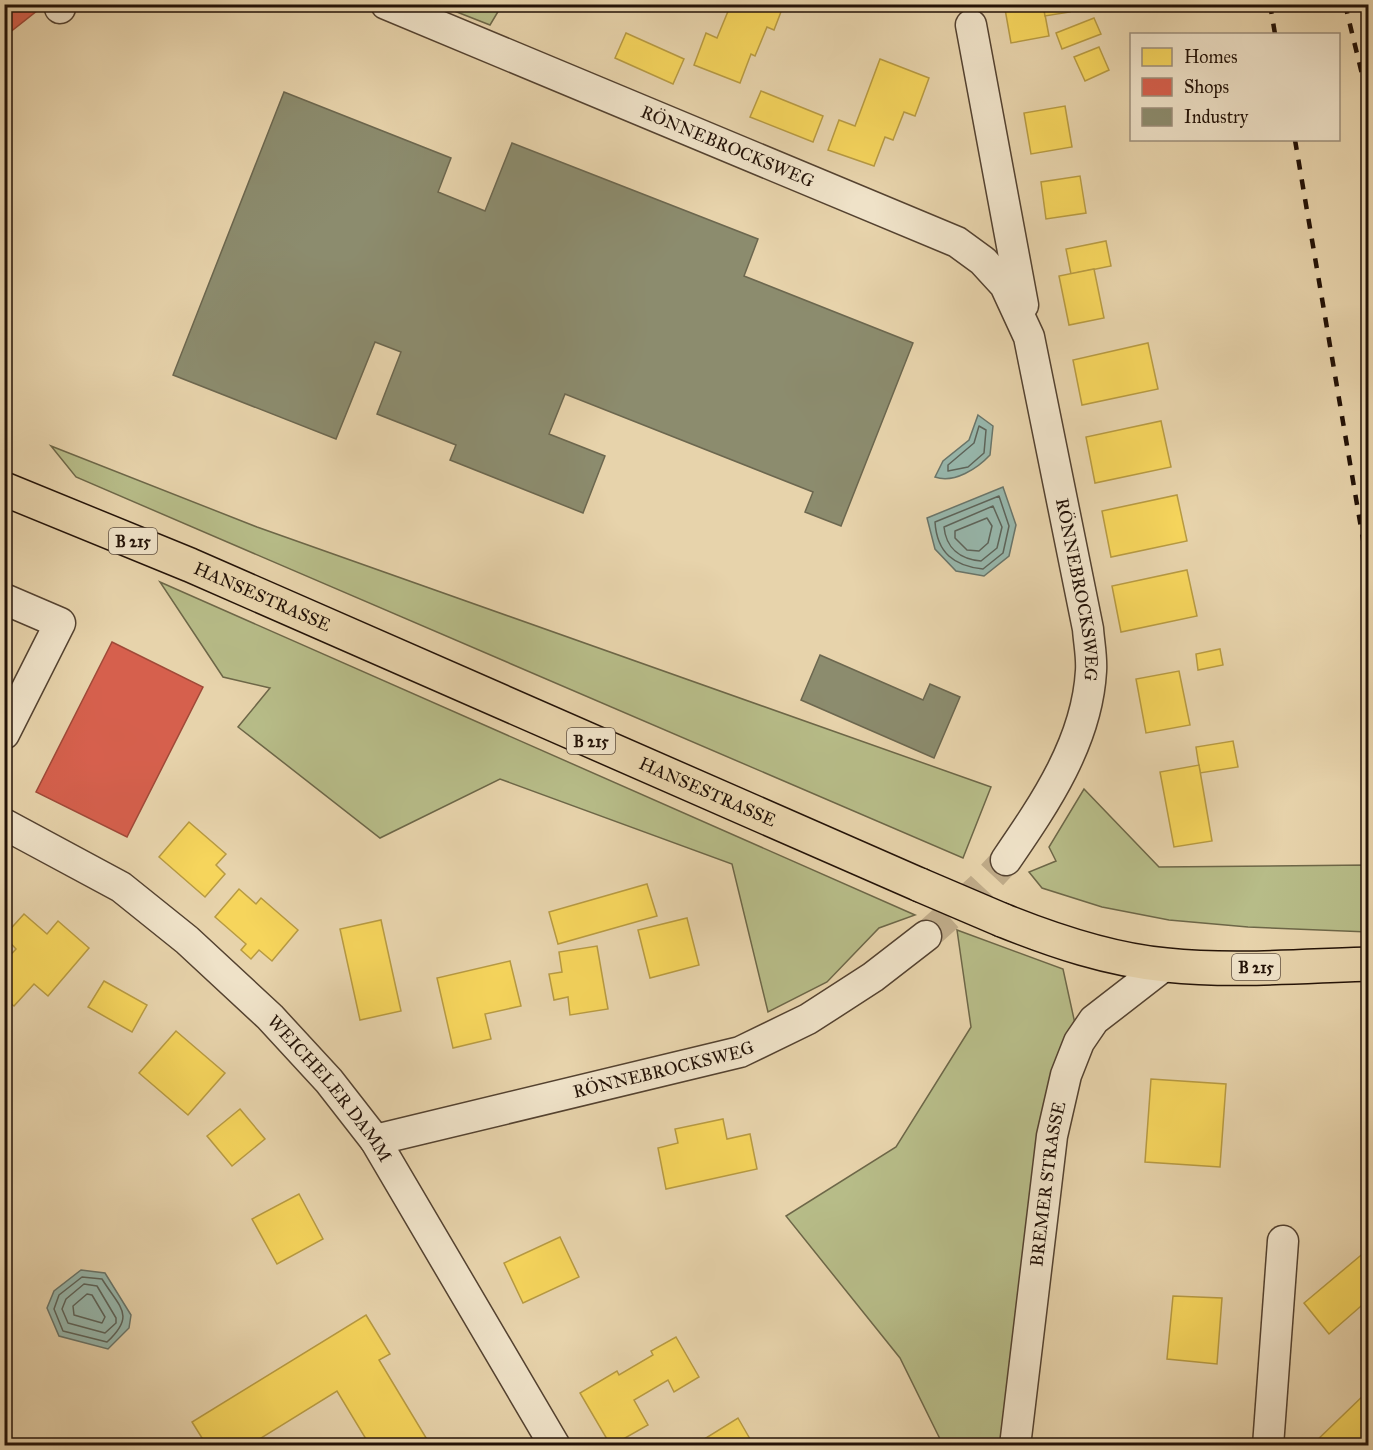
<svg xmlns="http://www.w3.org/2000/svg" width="1373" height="1450" font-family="'IM FELL Great Primer',serif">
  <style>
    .green { fill: #b7bc88; stroke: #6d6748; stroke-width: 1.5 }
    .water { fill: #97b7ac; stroke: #69756a; stroke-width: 1.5 }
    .homes { fill: #f6d55c; stroke: #b79a42; stroke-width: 1.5 }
    .shops { fill: #d6604d; stroke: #a04938; stroke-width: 1.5 }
    .industry { fill: #8c8c6e; stroke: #6c674f; stroke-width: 1.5 }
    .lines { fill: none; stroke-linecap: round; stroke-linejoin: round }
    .shore { stroke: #5d645a; stroke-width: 1.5 }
    .minor-tunnel { stroke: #c0ac8a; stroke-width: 30; stroke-dasharray: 30 15; stroke-linecap: butt }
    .minor-casing { stroke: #544230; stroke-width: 33 }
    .major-casing { stroke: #231207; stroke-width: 36 }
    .minor { stroke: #efe2c8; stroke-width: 30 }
    .major { stroke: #e7d3ab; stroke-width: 33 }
    .rail { stroke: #231207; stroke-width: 4.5; stroke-dasharray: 10 10; stroke-linecap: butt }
    .major-bridge-casing { stroke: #231207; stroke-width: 36; stroke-linecap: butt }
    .major-bridge { stroke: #e7d3ab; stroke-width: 33 }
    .labels { text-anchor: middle; stroke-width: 6; stroke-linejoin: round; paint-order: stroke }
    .shield { fill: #efe2c8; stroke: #605041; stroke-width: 1.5 }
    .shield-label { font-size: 16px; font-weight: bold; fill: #231207 }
    .street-label { font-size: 18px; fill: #231207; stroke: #efe2c8 }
  </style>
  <rect width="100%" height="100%" fill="#e7d3ab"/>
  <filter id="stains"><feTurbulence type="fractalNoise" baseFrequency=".00333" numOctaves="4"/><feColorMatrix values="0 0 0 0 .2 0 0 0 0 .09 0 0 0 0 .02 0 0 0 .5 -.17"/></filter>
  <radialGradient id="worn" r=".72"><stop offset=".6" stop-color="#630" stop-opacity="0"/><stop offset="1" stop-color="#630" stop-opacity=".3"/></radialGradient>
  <!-- green -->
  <g class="green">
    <polygon points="439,5 502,4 502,5 490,25"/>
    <polygon points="51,446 257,527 991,787 963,858 76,477"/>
    <polygon points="160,582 915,915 879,928 827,982 768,1012 732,864 500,779 380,838 238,727 270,688 223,677"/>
    <polygon points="1084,789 1159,867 1368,865 1368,932 1248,927 1169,920 1102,907 1042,888 1029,872 1056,861 1049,847"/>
    <polygon points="957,930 1063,969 1079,1042 1015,1445 943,1445 900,1358 786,1216 896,1147 971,1027"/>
  </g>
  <!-- water -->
  <g class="water">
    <path d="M978,415L993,426L990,455C978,468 954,484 935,477L943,461L969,440Z"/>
    <polygon points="1003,487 1016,525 1009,556 984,576 956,571 935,549 927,518"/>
    <polygon points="81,1270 105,1273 131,1315 129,1328 108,1349 59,1336 47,1308 54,1291"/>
  </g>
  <!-- homes -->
  <g class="homes">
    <polygon points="731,4 784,4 774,30 767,27 755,56 751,54 740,83 694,65 706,33 717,38"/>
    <polygon points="1029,4 1043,4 1049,36 1011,43 1005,9"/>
    <polygon points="1043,4 1068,4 1070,12 1045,16"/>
    <polygon points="1094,18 1101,34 1062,49 1056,33"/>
    <polygon points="626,33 684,59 673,84 615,58"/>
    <polygon points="1099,47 1109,70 1085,81 1074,57"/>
    <polygon points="880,59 929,78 915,116 904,112 893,140 885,137 874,166 828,150 839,120 855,126"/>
    <polygon points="761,91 823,116 813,142 750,117"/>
    <polygon points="1065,106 1072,147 1031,154 1024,113"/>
    <polygon points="1080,176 1086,213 1046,219 1041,182"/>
    <polygon points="1106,241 1111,266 1071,274 1066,249"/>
    <polygon points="1094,269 1104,318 1069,325 1059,276"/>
    <polygon points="1148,343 1158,389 1082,405 1073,360"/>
    <polygon points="1161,421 1171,467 1095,483 1086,437"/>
    <polygon points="1177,495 1187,541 1111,557 1102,511"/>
    <polygon points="1187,570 1197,616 1121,632 1112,586"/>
    <polygon points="1220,649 1223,665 1198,670 1196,654"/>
    <polygon points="1179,671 1190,725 1146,733 1136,679"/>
    <polygon points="1233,741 1238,767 1200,773 1196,747"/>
    <polygon points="1199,765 1212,841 1174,847 1160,772"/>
    <polygon points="189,822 226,854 216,865 225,874 205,897 159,857"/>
    <polygon points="647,884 657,916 558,944 549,912"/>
    <polygon points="239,889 256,904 261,898 298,930 272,961 259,950 251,959 241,950 246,944 215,917"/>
    <polygon points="24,914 47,934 58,921 89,948 48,996 34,984 14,1006 4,998 4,962 16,949 4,936"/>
    <polygon points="687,918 699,965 650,978 638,930"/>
    <polygon points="381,920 401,1011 360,1020 340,929"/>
    <polygon points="597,946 608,1009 570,1015 568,997 554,1000 549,974 562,972 559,952"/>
    <polygon points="510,961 521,1006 485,1014 491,1039 453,1048 437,978"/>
    <polygon points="104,981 147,1005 132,1032 88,1007"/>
    <polygon points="176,1031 225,1073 188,1115 139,1073"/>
    <polygon points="1151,1079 1226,1084 1220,1167 1145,1162"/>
    <polygon points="240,1109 265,1139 232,1166 207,1136"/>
    <polygon points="723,1119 727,1139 750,1134 757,1169 666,1189 658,1148 678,1143 675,1129"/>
    <polygon points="299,1194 323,1239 277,1264 252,1219"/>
    <polygon points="560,1237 579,1277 523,1303 504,1263"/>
    <polygon points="1366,1251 1368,1254 1368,1300 1329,1334 1304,1303"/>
    <polygon points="1173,1296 1222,1298 1217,1364 1167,1359"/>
    <polygon points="366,1315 390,1354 379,1360 431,1446 355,1446 366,1439 337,1391 248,1446 207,1446 192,1422"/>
    <polygon points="676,1337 699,1377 674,1392 668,1380 634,1400 648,1425 611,1446 580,1393 617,1371 619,1375 653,1355 651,1351"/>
    <polygon points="1368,1391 1368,1446 1311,1446"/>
    <polygon points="738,1418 754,1446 693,1446"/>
  </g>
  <!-- shops -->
  <g class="shops">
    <polygon points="4,4 34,4 38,10 4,37"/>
    <polygon points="112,642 203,687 127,837 36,792"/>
  </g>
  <!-- industry -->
  <g class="industry">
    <polygon points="284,92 451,158 438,192 485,211 512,143 758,239 744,276 913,343 841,526 805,512 813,492 565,394 549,434 605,456 583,513 450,460 456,445 377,414 401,352 375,342 336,439 173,375"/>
    <polygon points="820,655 923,700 930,684 960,697 934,758 801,700"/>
  </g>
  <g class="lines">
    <!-- shore -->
    <g class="shore">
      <polygon points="979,426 986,430 984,453 968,467 948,471 948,465 974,443"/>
      <path d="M999,496L1009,526L1003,553L983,569C954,566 937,553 935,522Z"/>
      <path d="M993,506L1002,527L997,548L981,561C960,559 946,548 944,527Z"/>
      <polygon points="987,518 992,526 988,543 979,551 967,550 955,538 955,531"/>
      <path d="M82,1277L102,1279C120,1308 136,1315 107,1342L63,1331L54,1309L59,1295Z"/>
      <polygon points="84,1284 97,1286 116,1318 116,1323 105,1333 68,1323 62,1309 66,1299"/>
      <polygon points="87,1294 92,1295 105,1317 102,1323 74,1315 73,1306"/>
    </g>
    <!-- minor-tunnel -->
    <polyline class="minor-tunnel" points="926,936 980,888 1006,860"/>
    <!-- minor casing -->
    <g class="minor-casing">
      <g id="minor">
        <polyline points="59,4 60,8"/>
        <path id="s1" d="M386,4L957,242L983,261L1005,285L1029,337L1088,629C1089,643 1092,657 1091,671C1087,742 1045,803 1006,860"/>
        <polyline points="971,25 1023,305"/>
        <polyline points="4,599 60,623 4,734"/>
        <path id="s2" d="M4,824L121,887L187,940L270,1017L329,1081L375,1140L555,1446"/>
        <path id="s3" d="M375,1140L740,1052L808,1019L873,977L926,936"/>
        <path id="s4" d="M1015,1446L1052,1136L1066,1075L1079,1042L1094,1020L1165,965"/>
        <polyline points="1268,1446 1283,1241"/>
      </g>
    </g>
    <!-- major casing -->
    <g class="major-casing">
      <g id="major">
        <path id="s5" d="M4,489L190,565L920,885"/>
        <path d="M1002,920C1054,941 1110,960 1166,965C1233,972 1302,966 1368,964"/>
      </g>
    </g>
    <!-- minor -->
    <use href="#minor" class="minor"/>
    <!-- major -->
    <use href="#major" class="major"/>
    <!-- rail -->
    <g class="rail">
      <polyline points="1270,4 1275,34"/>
      <polyline points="1345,4 1368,99"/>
      <polyline points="1295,140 1368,569"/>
    </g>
    <!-- major-bridge casing -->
    <g class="major-bridge-casing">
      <polyline id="major-bridge" points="920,885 1002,920"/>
    </g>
    <!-- major-bridge -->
    <use href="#major-bridge" class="major-bridge"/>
  </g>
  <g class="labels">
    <!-- shield labels -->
    <g class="shield">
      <rect x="109" y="528" width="48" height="26" rx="4.5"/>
      <rect x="567" y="728" width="48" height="26" rx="4.5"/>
      <rect x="1232" y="954" width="48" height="26" rx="4.5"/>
    </g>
    <g class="shield-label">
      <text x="133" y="547">B 215</text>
      <text x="591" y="747">B 215</text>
      <text x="1256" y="973">B 215</text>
    </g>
    <!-- street labels -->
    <g class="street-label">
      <text dy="6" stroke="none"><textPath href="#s1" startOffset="370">RÖNNEBROCKSWEG</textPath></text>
      <text dy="6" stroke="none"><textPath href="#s1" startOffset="998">RÖNNEBROCKSWEG</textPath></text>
      <text dy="6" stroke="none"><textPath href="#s5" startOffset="280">HANSESTRASSE</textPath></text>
      <text dy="6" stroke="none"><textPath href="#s5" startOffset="766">HANSESTRASSE</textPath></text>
      <text dy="6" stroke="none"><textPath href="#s3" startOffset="297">RÖNNEBROCKSWEG</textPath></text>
      <text dy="6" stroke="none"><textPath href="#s2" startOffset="424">WEICHELER DAMM</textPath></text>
      <text dy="6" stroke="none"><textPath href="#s4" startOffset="264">BREMER STRASSE</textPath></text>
    </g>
  </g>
  <!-- margin -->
  <rect width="1373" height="1450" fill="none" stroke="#e7d3ab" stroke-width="24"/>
  <rect x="6" y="6" width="1361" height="1438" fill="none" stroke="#231207" stroke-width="3"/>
  <rect x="12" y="12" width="1349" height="1426" fill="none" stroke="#231207" stroke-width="1.5"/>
  <!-- legend -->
  <rect x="1130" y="33" width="210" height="108" fill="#efe2c8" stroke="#9d8f7b" stroke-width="1.5"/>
  <rect x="1142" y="48" width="30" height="18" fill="#f6d55c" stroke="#9d8f7b" stroke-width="1.5"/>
  <text x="1184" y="63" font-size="18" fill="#231207">Homes</text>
  <rect x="1142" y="78" width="30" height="18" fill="#d6604d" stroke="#9d8f7b" stroke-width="1.5"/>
  <text x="1184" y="93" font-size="18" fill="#231207">Shops</text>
  <rect x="1142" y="108" width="30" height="18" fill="#8c8c6e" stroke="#9d8f7b" stroke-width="1.5"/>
  <text x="1184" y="123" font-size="18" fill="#231207">Industry</text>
  <rect width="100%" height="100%" filter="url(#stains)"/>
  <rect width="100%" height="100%" fill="url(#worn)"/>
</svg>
